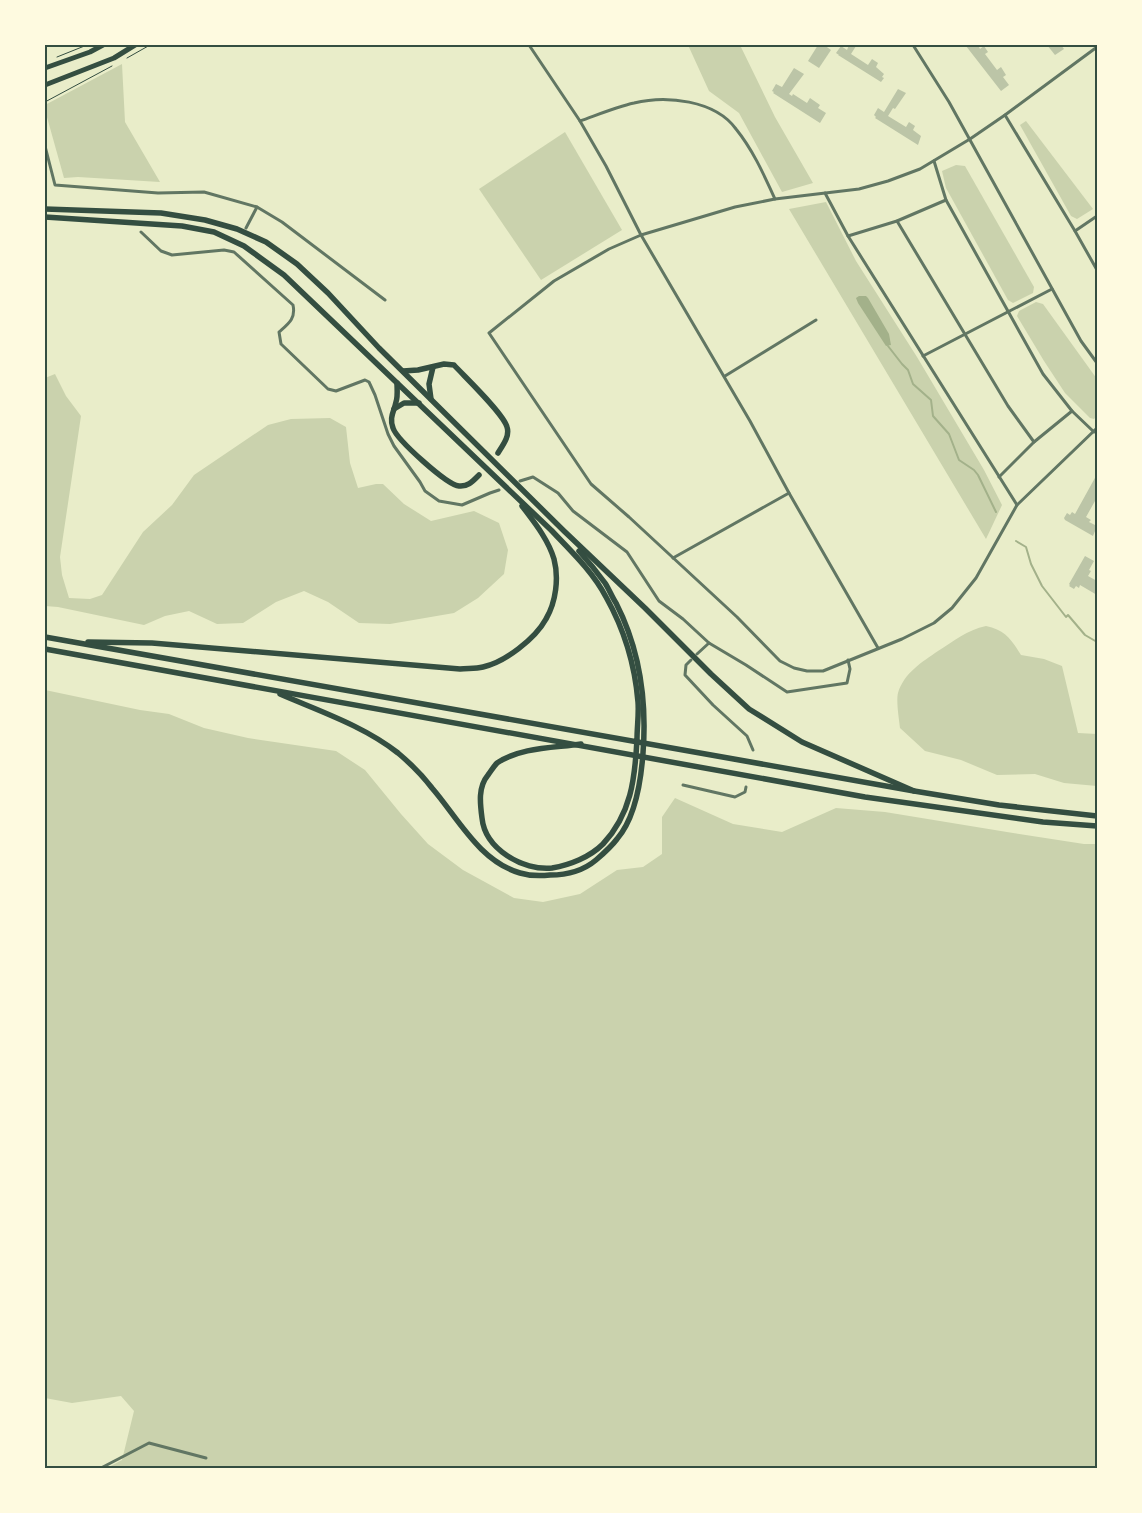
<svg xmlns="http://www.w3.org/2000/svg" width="1142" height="1513" font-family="'Noto Sans',sans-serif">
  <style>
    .green { fill: #cad2ad }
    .water { fill: #a3b18a }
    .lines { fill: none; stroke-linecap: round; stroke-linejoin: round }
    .stream { stroke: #a3b18a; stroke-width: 2 }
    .building { fill: #bcc5a7 }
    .path { stroke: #344e41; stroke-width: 1 }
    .minor { stroke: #617663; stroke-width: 3 }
    .primary { stroke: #344e41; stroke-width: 5 }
    .motorway { stroke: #344e41; stroke-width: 5.5 }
    .neatline { fill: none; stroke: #344e41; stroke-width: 2 }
  </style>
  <rect width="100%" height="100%" fill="#e9edc9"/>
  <!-- green -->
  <g class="green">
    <polygon points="688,45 740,45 775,117 813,183 782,192 739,113 709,91"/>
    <polygon points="122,64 125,122 160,182 78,177 64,178 45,110 45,105"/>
    <polygon points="1026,121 1093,209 1077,219 1071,216 1020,125"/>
    <polygon points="565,132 622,230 541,280 479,189"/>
    <polygon points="956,165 965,166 1034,287 1033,293 1013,303 1008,300 946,188 942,171"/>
    <polygon points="826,202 856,261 917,357 984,470 1002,505 986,539 789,209"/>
    <polygon points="1036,302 1043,304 1097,379 1097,416 1094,419 1090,418 1065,393 1044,361 1017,316 1019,311"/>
    <polygon points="55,374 66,396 81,416 60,557 62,575 69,598 90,599 102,595 143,532 172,505 194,475 268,425 291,419 330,418 346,427 350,463 358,488 376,484 383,484 404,504 431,521 474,511 499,523 508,550 504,574 478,598 454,613 390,624 359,623 328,602 304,591 276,602 243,623 217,624 189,611 165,616 144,625 58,607 45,606 45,378"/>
    <path d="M986,626C1005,630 1011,639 1021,655L1044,659L1062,666L1078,733L1097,734V786L1064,783L1035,774L997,775L961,760L925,751L900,728C899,719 896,701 898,693C904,673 922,662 938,651C954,641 967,630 986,626Z"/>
    <polygon points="45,690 140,710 169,714 204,728 248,738 336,751 365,770 401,814 428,844 463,870 514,898 543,902 580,894 617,870 643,867 662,854 662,817 675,798 733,824 782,832 836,808 885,812 1013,833 1084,844 1097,844 1097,1468 107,1468 122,1460 134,1411 121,1396 72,1403 45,1398"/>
  </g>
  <!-- water -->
  <polygon class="water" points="859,296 866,296 868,298 889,334 891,345 886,346 858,303 856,298"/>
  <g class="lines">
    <!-- stream -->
    <g class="stream">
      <polyline points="888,346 902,364 908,370 913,384 931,400 933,416 949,434 959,460 974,470 978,475 996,512"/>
      <polyline points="1016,541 1026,547 1031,564 1042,586 1066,617 1068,615 1085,635 1097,642"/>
    </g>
  </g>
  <!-- building -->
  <g class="building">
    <polygon points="818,45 824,45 831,50 819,68 808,61"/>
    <polygon points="849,45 859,45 858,47 856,46 851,54 868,65 872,59 878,63 876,67 884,74 882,77 884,78 881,82 838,55 839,55 836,53 841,46 847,50"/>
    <polygon points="968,45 978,45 980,49 984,46 988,52 985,54 997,70 1001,67 1006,75 1003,77 1009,85 1001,91 966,46"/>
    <polygon points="1047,45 1061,45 1064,49 1055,55"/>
    <polygon points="794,68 804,74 789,94 792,96 793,94 807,103 810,98 820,105 818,108 826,113 820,123 773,93 774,92 772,91 776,84 782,87"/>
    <polygon points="898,89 906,93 895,109 893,108 888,116 906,127 909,122 915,126 913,130 921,136 918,145 875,118 876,117 874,115 878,108 884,112"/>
    <polygon points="1096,476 1097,477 1097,502 1095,501 1086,517 1091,520 1089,522 1097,526 1093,536 1065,520 1064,518 1067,513 1070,515 1072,512 1075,514"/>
    <polygon points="1085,556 1094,561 1089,570 1091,571 1088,576 1097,581 1097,595 1080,585 1079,588 1076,586 1074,589 1069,586 1070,585 1069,584"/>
  </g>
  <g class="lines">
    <!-- path -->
    <g class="path">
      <polyline points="57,57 87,45"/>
      <polyline points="127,58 150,45"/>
      <polyline points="45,102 112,66"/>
    </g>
    <!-- minor -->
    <g class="minor">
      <polyline points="529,45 580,121 606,166 641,235 750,421 789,493 878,648"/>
      <polyline points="913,45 949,102 1081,341 1097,363"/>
      <polyline points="1097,47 1005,115 970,139 920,169 888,181 859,189 775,199 735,207 641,235 609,249 554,281 489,333 591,484 629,517 737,617 780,661 794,668 807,671 823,671 902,639 934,623 952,608 976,578 1017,505 1097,428"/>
      <polyline points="1005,115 1075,231 1097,270"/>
      <path d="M580,121C597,115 616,107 634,103C666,95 715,100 736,129C753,150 764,175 775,199"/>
      <polyline points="45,146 55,185 158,193 204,192 257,207 282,222 385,300"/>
      <polyline points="934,161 946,200 1043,374 1072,411 1094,432"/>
      <polyline points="825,193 848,236 1017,505"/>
      <polyline points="897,221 1008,406 1034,442"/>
      <polyline points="246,228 257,207"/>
      <polyline points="1075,231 1097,216"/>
      <path d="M141,232L161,251L172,255L224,250L234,252L293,305C296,319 288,324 279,332L281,344L328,389L336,391L365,380L369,382L375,395L388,434L394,446L420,482L425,491L439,501L462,505L490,493L499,490"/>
      <polyline points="848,236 897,221 946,200"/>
      <polyline points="923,356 1052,289"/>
      <polyline points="725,376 816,320"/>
      <polyline points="999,477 1034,442 1072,411"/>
      <polyline points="520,481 533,477 558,493 573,511 627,552 659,601 683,619 709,643"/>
      <polyline points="673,558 789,493"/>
      <polyline points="697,654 709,643 746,665 787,692 847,683 850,669 848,660"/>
      <polyline points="691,660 686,665 685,675 713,705 747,736 753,750"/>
      <polyline points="683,785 735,797 745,792 746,787"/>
      <polyline points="101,1468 149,1443 206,1458"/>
    </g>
    <!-- primary -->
    <g class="primary">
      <polyline points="45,68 90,52 103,45"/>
      <polyline points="45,85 114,58 135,45"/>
    </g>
    <!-- motorway -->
    <g class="motorway">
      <polyline points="45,209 161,213 205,220 237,229 266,242 297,264 328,293 379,348 564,531 645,608 711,674 749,709 802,742 914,791"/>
      <path d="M45,217L182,226L214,232L244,246L284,275L551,530C571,551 593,572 606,597C624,629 635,666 638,702C639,714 637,727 637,739C635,779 631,814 603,844C590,857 570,865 552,868C523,871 485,849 482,818C480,803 478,787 488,775C491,771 494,766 497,763C521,747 554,748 581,744"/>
      <path d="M403,371L418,370L444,364L454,365C465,377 504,414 507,427C510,436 503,445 498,453"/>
      <path d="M397,383C397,389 398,396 396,402C394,412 389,417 393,428C397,440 447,485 459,486C468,487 473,481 479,475"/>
      <polyline points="431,399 429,384 433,367"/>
      <polyline points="394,409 404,403 419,403"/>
      <polyline points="45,637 914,791 999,805 1097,816"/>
      <path d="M88,642L152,643L460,669C467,668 475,669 483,667C505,662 535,639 546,619C556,602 559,578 554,559C548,539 534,522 522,506"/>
      <polyline points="45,649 865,797 1043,822 1097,826"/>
      <path d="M280,694C319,711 364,726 398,753C410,763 422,775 432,788C458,818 479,861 520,873C530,876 541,876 550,875C566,875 583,871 596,860C603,854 611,847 617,839C636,817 641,781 643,753C647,701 640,650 616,603C612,597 609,589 605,583C597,572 588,561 579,551"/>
    </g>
  </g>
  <!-- border -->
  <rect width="1142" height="1513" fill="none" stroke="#fefae0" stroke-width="92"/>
  <rect x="46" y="46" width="1050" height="1421" class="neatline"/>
</svg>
